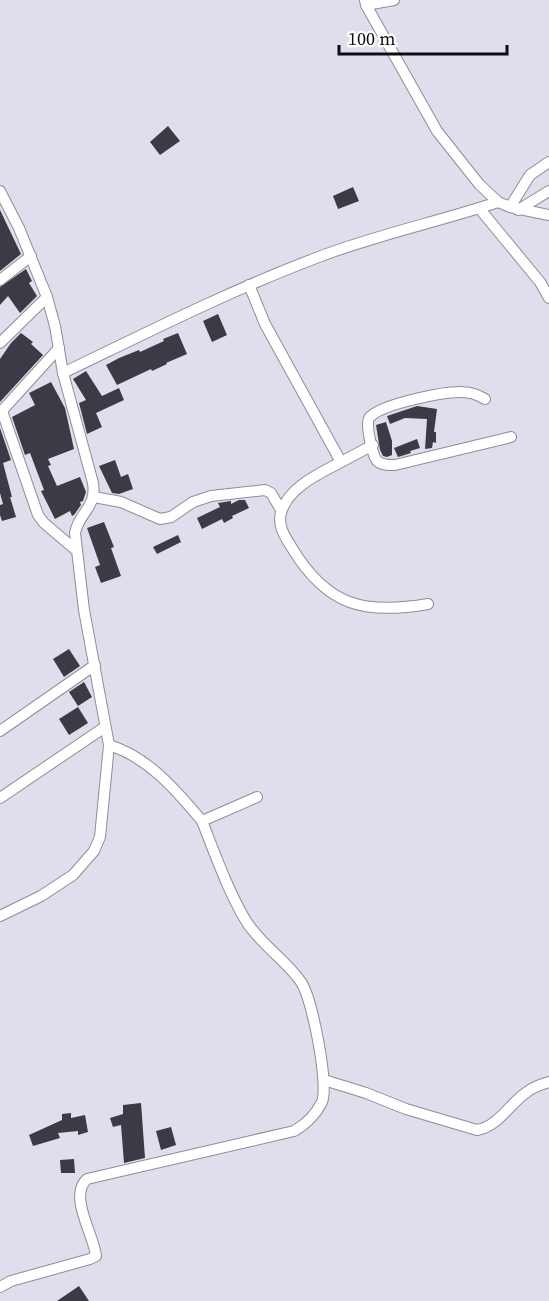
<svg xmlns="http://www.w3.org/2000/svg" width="549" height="1301" font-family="'Source Serif 4',serif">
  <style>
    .building { fill: #3b3b45 }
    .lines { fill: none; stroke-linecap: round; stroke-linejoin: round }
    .minor-casing { stroke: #8d8d99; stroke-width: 12 }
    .minor { stroke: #fff; stroke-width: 10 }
  </style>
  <rect width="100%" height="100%" fill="#dedeec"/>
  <!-- building -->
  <g class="building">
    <polygon points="168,126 180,141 160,155 150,142"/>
    <polygon points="353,187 359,201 338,209 333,196"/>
    <polygon points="0,210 21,254 0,271"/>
    <polygon points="26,269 32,281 29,283 37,296 20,313 8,296 0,305 0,287"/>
    <polygon points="218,314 227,335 212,342 203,321"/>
    <polygon points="21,333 33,342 31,344 43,355 0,402 0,359 11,343"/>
    <polygon points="178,333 187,354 166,363 167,364 152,371 151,369 117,385 106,365 119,358 139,350 140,352 164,341 163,339"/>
    <polygon points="86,371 102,396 119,388 124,400 96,413 102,427 87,434 79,403 86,400 73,379"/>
    <polygon points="51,382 65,408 74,449 48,459 51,465 48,466 57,486 80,477 86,492 83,501 80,502 81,505 74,515 72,516 70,511 55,519 41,491 44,490 30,453 25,455 12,417 35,405 29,393"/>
    <polygon points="417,406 437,409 434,432 436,432 436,443 433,442 432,448 425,449 427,419 405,418 390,424 387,416"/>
    <polygon points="386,422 392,441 392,455 387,457 383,456 380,450 376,425"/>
    <polygon points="0,428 11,460 3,463 12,497 10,497 16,517 2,521 0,515 0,505 3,504 0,493"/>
    <polygon points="417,439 420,448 410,451 411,453 398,457 394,448"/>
    <polygon points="115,460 121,477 128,474 133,489 119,494 112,493 99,466"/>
    <polygon points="239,500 245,500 249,508 232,516 233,518 224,523 222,519 202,529 197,518 220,507 218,503 231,501 231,504"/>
    <polygon points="104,522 114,547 111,548 121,576 101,583 95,567 100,565 87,528"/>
    <polygon points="178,535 181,542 157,554 153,547"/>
    <polygon points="69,649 80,666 64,677 53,659"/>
    <polygon points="84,682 92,697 78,706 69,692"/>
    <polygon points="78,707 88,723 69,735 59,719"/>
    <polygon points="141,1103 145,1158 124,1163 121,1125 113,1127 110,1118 123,1114 123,1105"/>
    <polygon points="71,1113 71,1118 85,1115 88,1132 78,1135 78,1131 58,1133 60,1138 33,1146 29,1135 62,1120 62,1114"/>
    <polygon points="171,1127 176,1145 161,1150 156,1131"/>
    <polygon points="74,1159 75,1173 61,1173 60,1160"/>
    <polygon points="79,1286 89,1301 57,1301"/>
  </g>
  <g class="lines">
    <!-- minor casing -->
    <g class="minor-casing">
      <g id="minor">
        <polyline points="365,0 366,5 394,0"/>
        <polyline points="366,5 437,131 479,184 498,202 510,207 549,215"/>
        <path d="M0,191L19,228L47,297L55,326L63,373L93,483C97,508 79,512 75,533L84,610L109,745L100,837L94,851L73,875L41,896L0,916"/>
        <polyline points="510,207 530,175 549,162"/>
        <polyline points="479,208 540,282 549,298"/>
        <polyline points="518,210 549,191"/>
        <polyline points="0,280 31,256"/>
        <polyline points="249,285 265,324 341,462 373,445"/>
        <polyline points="0,343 47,297"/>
        <path d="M63,373C146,333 229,291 316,258C375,235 438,222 498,202"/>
        <path d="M485,399C478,395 472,392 463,392C445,391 382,404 370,417C364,422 373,456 377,461C381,465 389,465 395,465L511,437"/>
        <polyline points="2,411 38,515 44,523 77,551"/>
        <polyline points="0,413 59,348"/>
        <path d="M341,462C321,473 290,486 282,510C276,524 285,537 292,548C327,606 364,615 428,604"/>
        <polyline points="94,497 121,502 160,519 171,517 193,502 211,496 265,490 271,493 281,510"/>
        <polyline points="0,731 95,665"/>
        <polyline points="0,798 105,727"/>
        <polyline points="202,821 257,797"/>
        <path d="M324,1080L366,1093L406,1109L477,1130C498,1127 510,1103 527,1092C533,1087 542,1084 549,1082"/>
        <path d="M0,1287L11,1281L90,1259L96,1256C94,1235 68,1196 87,1179L294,1131C305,1125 316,1114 322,1102C329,1084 312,998 301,982C286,960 261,945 246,921C228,891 215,854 202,821C176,790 148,757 109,745"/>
      </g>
    </g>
    <!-- minor -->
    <use href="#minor" class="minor"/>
  </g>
  <!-- scale -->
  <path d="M339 45v9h168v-9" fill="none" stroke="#0d0d12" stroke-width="3"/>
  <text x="348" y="45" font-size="18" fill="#0d0d12" stroke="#ffffff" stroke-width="4.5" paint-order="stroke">100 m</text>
</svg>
